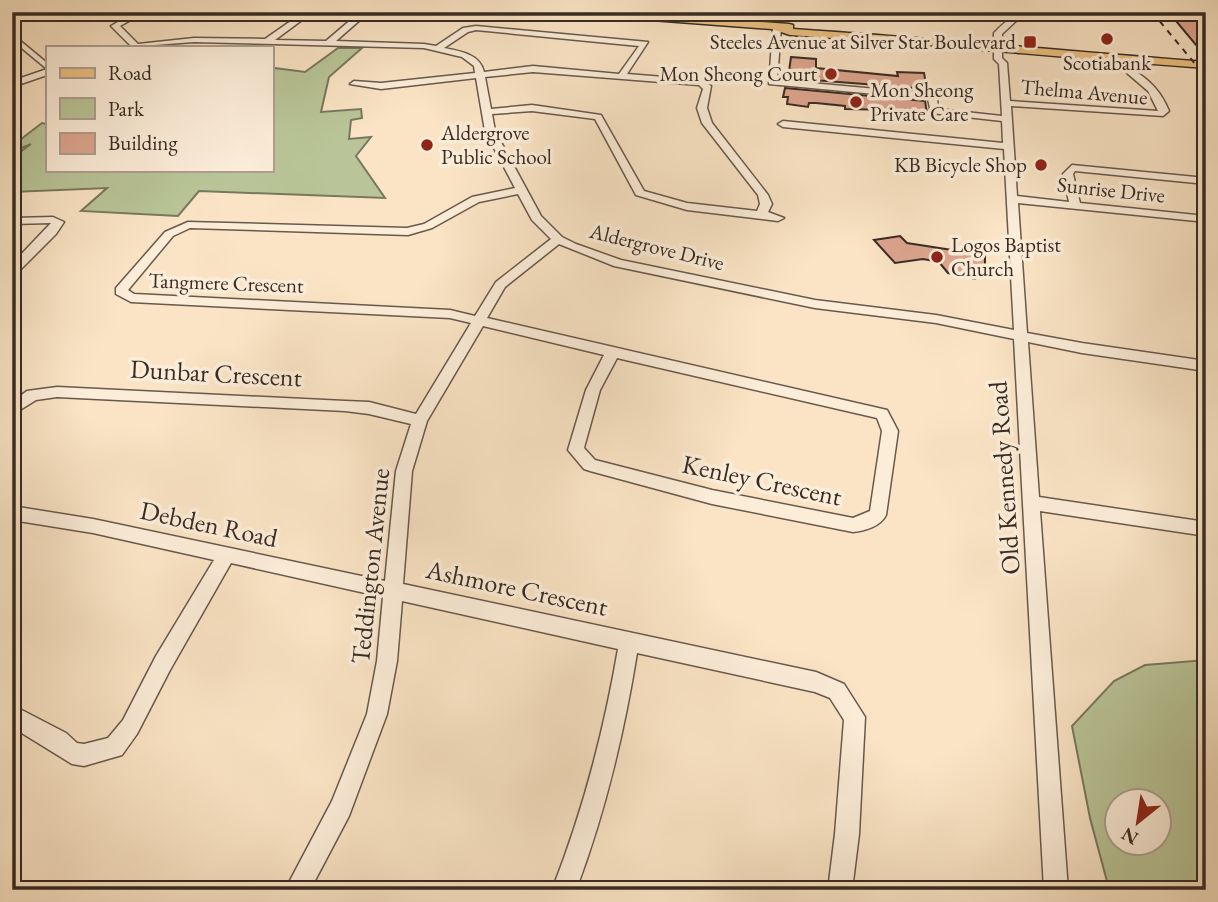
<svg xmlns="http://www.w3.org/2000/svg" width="1218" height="902" font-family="'EB Garamond',serif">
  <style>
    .green { fill: #b9c598; stroke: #78785e; stroke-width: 2; fill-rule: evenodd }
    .building { fill: #dea58f; stroke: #372b23; stroke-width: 2 }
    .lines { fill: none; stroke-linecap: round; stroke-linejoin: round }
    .minor-casing { stroke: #68594c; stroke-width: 3 }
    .major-casing { stroke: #372b23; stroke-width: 3 }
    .minor { fill: #fcedd9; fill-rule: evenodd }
    .major { fill: #edc282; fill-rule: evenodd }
    .rail { stroke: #372b23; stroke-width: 2; stroke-dasharray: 6 6; stroke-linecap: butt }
    .poi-dot { fill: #8f2418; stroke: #fcedd9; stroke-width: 2.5 }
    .labels { text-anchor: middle; stroke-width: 7; stroke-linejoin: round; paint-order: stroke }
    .far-poi-label { font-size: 21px; fill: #372b23; stroke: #fcedd9; text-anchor: end }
    .far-street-label { font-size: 21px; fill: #372b23; stroke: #fcedd9 }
    .street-label { font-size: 26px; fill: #372b23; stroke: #fcedd9 }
  </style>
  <rect width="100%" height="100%" fill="#fae4c5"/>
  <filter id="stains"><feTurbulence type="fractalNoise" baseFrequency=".00286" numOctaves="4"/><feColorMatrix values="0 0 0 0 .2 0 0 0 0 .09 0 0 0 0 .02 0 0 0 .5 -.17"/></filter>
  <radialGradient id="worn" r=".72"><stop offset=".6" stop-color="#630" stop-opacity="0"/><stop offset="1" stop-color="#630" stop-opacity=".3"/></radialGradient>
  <!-- green -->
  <g class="green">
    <polygon points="338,48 362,48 329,77 321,112 361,109 362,118 351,120 349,139 371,137 356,156 385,198 199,191 178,216 81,211 107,188 12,192 12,158 31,144 12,152 12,146 42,123 47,124 47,170 271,170 271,70 275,68 305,72"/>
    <path d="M1206,660V890H1111L1108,885L1090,818L1072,726L1114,681L1145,665ZM1158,800V842H1116V800Z"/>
  </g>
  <!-- building -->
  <g class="building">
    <polygon points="1184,14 1206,16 1206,49 1196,45 1176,21 1190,21"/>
    <polygon points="791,57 816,59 816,68 898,76 897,72 924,73 927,89 788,78"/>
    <polygon points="785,88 925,101 927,113 925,113 925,117 894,114 893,110 845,109 845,106 816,103 809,103 808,107 787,104 788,97 783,97"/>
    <polygon points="900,236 907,243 985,255 985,270 975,279 948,273 939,262 923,259 895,263 874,240"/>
  </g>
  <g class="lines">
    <!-- minor casing -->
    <g class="minor-casing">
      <g id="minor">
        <path d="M135,12H145L120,26L138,44L194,38L265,39L298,16L287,12H304L306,17L275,40L326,41L360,12H369L336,41L424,44L436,46L463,28L476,26L648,42L627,74L701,80L711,86L707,108L712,123L768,195L772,204L768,212L784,218L778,221L687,210L636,195L595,119L532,111L492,114L495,131L541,216L562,237L576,244L621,260L815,300L936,315L1014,330L1004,149L783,127L778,124L783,121L1003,143L1002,121L931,113L928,99L769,84L773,28L777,26L781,28L777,80L932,94L937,97L938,109L1002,116L999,64L994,59V33C1006,21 1015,12 1033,12L1016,21L1002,34V58L1007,63L1010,101L1158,111L1148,91L1127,73L1134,71C1151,80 1162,94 1169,111L1163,116L1011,106L1017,196L1069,202L1063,174L1072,165L1206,178V184L1075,171L1073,174L1080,203L1206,216V222L1018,203L1027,333L1082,343L1206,361V371L1082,353L1028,342L1039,497L1206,522V536L1040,511L1068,890H1044L1014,339L936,323L815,308L614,266L559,244L505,287L487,318L887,410L898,431L886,515C881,526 865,531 853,532L712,504L590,471L584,469L568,450L586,390L604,355L483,326L427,421L412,471L403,584L816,672L844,684L865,717L859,834L852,890H828L835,834L844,720L830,698L815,692L637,653C624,734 605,813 576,890H552C583,811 604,731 618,649L402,601L397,661L387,714L349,816L310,890H285L332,801L367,714L377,661L383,597L231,563L170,670L137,734L122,755L84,766L72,764L12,727V705L66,733L77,743L84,744L108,738L123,720L156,656L214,560L93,533L12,520V506L93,519L385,581L396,471L411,424L369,414L345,411L57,397L36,400L12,415V402L27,391L57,387L345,401L369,402L416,414L471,323L450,318L131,302L116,294V288L165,232L188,222L407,228L424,224L472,197L515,188L485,131L476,78L381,89L350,84L354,81L381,83L475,73L474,66L462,57L424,48L194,42L128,47L130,45L111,26ZM476,30L639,46L619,74L533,66L484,72C480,54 460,51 444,48L468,32ZM533,72L699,85L703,89L697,108L702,123L758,195L760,204L757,211L687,203L644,191L601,115L532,105L491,109L485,77ZM518,194L532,220L551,239L496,282L475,316L450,310L134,294L128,290L173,236L190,228L408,235L432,228L479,202ZM617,358L877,418L882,431L870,511L853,518L712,490L595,460L584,448L585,444L600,390Z"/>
        <polygon points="12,34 47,63 47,75 12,87 12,81 47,69 12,40"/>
        <polygon points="53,217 64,222 56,234 16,274 12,275 12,264 51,223 12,224 12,218"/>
      </g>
    </g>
    <!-- major casing -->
    <g class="major-casing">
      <path id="major" d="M580,12H629L789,24L793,25V29C931,38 1068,51 1206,62V68C1067,58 929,44 790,35L772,29L585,15Z"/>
    </g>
    <!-- minor -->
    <use href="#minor" class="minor"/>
    <!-- major -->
    <use href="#major" class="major"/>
    <!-- rail -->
    <polyline class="rail" points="1152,12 1206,77"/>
  </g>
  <!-- markers -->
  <g class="poi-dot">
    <circle cx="1107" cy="39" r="7"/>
    <rect x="1023" y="35" width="14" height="14" rx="3.5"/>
    <circle cx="831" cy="74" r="7"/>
    <circle cx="856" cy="102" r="7"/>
    <circle cx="427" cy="145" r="7"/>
    <circle cx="1041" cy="165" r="7"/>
    <circle cx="937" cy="257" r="7"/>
  </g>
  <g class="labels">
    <!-- far-poi labels -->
    <g class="far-poi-label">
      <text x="1016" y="49">Steeles Avenue at Silver Star Boulevard</text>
      <text x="1107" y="70" text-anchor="middle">Scotiabank</text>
      <text x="817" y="81">Mon Sheong Court</text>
      <text x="870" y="97" text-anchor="start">Mon Sheong<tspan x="870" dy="24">Private Care</tspan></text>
      <text x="441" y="140" text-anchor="start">Aldergrove<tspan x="441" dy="24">Public School</tspan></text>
      <text x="1027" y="172">KB Bicycle Shop</text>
      <text x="951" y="252" text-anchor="start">Logos Baptist<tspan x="951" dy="24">Church</tspan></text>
    </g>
    <!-- far-street labels -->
    <g class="far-street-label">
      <text transform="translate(1084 92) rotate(5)" y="7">Thelma Avenue</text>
      <text transform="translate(1111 190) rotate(6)" y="7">Sunrise Drive</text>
      <text transform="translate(657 247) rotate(14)" y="7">Aldergrove Drive</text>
      <text transform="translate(226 283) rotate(2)" y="7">Tangmere Crescent</text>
    </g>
    <!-- street labels -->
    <g class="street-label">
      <text transform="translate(216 373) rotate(3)" y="9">Dunbar Crescent</text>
      <text transform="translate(1004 478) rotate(-94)" y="9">Old Kennedy Road</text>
      <text transform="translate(762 480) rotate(12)" y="9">Kenley Crescent</text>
      <text transform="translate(209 524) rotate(12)" y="9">Debden Road</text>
      <text transform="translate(370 566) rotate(-84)" y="9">Teddington Avenue</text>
      <text transform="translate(517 588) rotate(12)" y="9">Ashmore Crescent</text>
    </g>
  </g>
  <!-- margin -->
  <rect width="1218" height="902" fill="none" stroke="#fae4c5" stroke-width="42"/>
  <rect x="14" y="14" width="1190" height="874" fill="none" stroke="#372b23" stroke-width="3.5"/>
  <rect x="21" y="21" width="1176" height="860" fill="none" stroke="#372b23" stroke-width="2"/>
  <!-- legend -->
  <rect x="46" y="46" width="228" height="126" fill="#fcedd9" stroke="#ad9f90" stroke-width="2"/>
  <rect x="60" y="68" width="35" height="10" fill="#edc282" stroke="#ad9f90" stroke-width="2"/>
  <text x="108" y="80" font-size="21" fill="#372b23">Road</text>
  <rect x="60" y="98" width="35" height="21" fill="#b9c598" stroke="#ad9f90" stroke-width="2"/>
  <text x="108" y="116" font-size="21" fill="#372b23">Park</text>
  <rect x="60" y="133" width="35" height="21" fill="#dea58f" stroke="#ad9f90" stroke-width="2"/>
  <text x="108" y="150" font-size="21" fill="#372b23">Building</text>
  <!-- north arrow -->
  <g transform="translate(1138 822) rotate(210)"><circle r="33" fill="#fcedd9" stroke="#ad9f90" stroke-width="2"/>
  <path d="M0-5L12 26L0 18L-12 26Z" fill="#8f2418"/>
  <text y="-10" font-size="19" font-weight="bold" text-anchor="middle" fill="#372b23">N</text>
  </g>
  <rect width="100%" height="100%" filter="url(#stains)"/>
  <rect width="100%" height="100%" fill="url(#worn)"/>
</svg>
